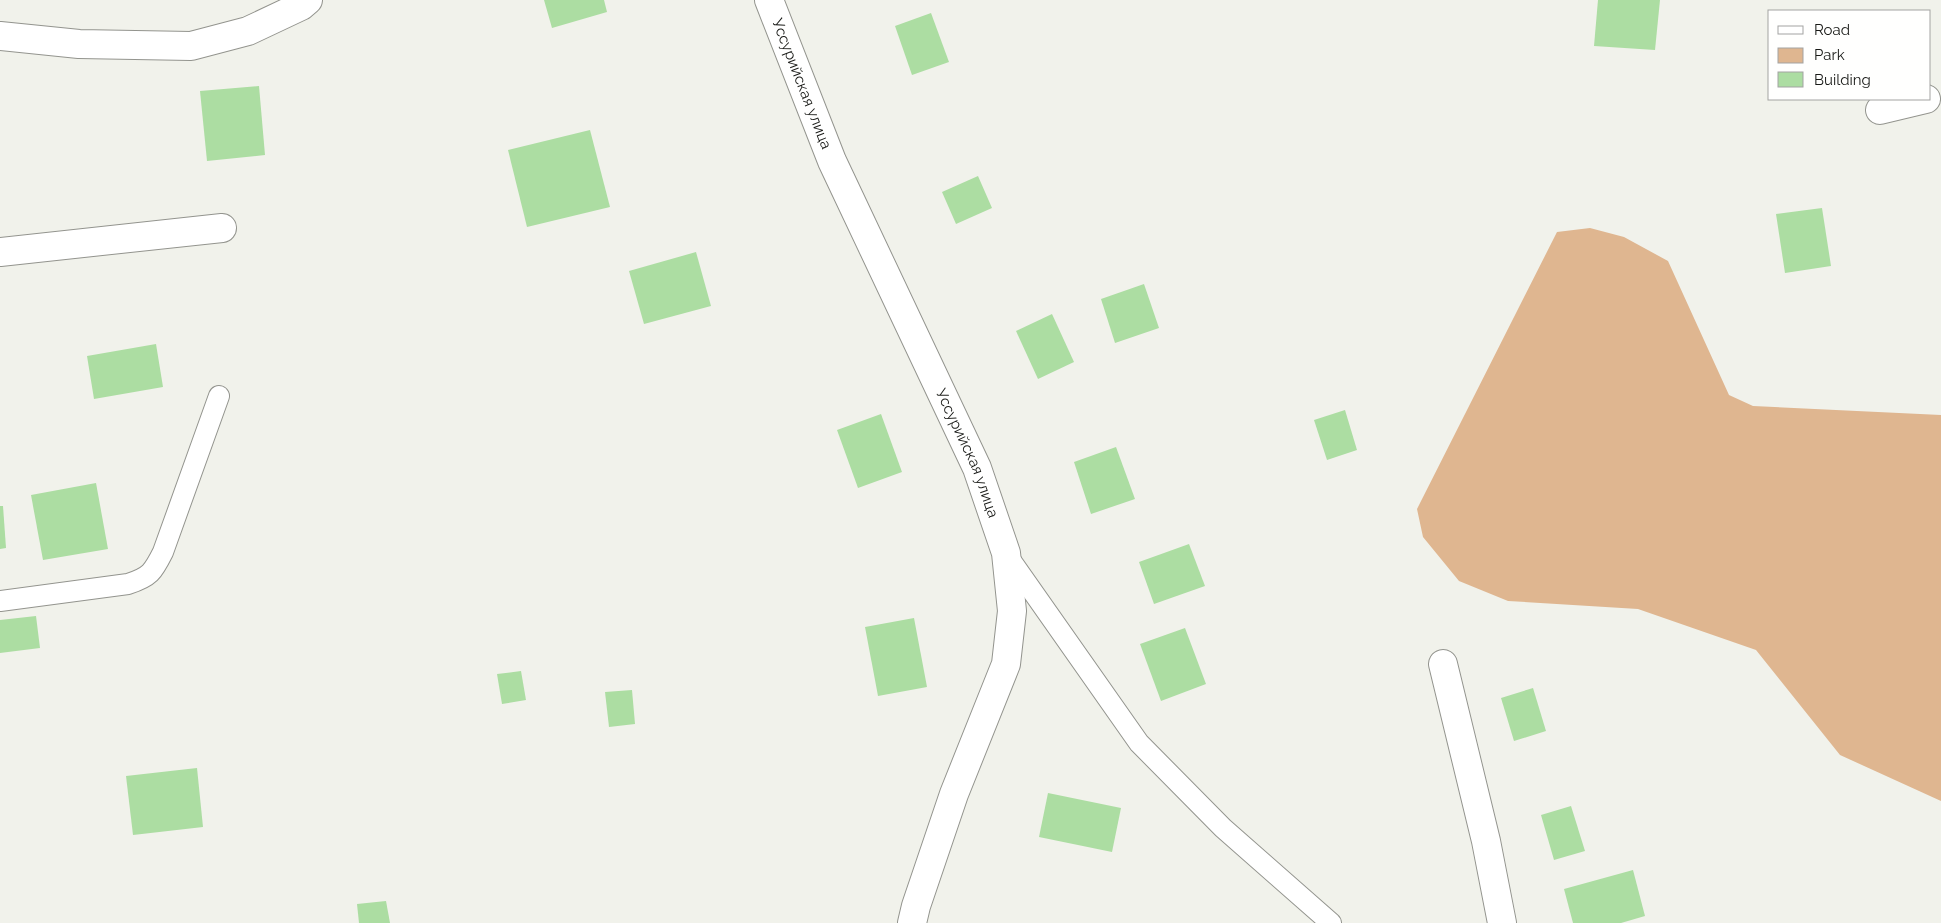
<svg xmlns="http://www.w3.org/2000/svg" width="1941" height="923" font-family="Raleway,sans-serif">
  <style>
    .green { fill: #dfb690 }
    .building { fill: #acdda2 }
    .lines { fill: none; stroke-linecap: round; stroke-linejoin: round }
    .service-casing { stroke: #93948e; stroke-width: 22 }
    .minor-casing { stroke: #93948e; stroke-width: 30 }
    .service { stroke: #fff; stroke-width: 20 }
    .minor { stroke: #fff; stroke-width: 28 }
    .labels { text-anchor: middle; stroke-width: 5; stroke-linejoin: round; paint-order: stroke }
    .street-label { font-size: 15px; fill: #191a17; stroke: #fffffe }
  </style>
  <rect width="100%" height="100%" fill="#f1f2eb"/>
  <!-- green -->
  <polygon class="green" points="1590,228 1624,237 1668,261 1729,395 1753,406 1941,415 1941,801 1840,755 1756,650 1638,609 1508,601 1459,581 1423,537 1417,509 1557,232"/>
  <!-- building -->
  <g class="building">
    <polygon points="544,0 604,0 607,12 552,28"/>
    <polygon points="1598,0 1660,0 1655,50 1594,46"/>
    <polygon points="931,13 949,62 912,75 895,26"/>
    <polygon points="259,86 265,155 207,161 200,91"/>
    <polygon points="590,130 610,207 527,227 508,150"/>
    <polygon points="978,176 992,208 956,224 942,192"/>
    <polygon points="1822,208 1831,266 1785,273 1776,214"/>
    <polygon points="696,252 711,306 644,324 629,271"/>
    <polygon points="1144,284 1159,328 1115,343 1101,299"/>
    <polygon points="1052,314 1074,362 1038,379 1016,331"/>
    <polygon points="156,344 163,387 94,399 87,356"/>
    <polygon points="1345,410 1357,450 1327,460 1314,420"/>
    <polygon points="881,414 902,472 858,488 837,430"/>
    <polygon points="1116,447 1135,499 1091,514 1074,462"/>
    <polygon points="96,483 108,549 43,560 31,495"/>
    <polygon points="0,506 3,506 6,548 0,549"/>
    <polygon points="1189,544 1205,586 1154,604 1139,562"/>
    <polygon points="36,616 40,648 0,653 0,620"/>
    <polygon points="914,618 927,687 878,696 865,627"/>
    <polygon points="1185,628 1206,684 1161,701 1140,644"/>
    <polygon points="521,671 526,700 502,704 497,674"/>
    <polygon points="1533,688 1546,731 1514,741 1501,698"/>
    <polygon points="632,690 635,724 609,727 605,692"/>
    <polygon points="197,768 203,827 133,835 126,776"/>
    <polygon points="1048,793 1121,808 1112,852 1039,837"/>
    <polygon points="1571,806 1585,851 1554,860 1541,815"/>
    <polygon points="1633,870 1645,916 1621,923 1573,923 1564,889"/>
    <polygon points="386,901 390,923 359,923 357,904"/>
  </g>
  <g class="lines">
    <!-- service casing -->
    <g class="service-casing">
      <g id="service">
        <polyline points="1007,555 1139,743 1223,828 1331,923"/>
        <path d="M0,601L128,584C150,577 153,572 163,552L219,396"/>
      </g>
    </g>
    <!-- minor casing -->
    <g class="minor-casing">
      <g id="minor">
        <path id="s1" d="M769,0L832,161L977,468L1006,553L1012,611L1006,664L954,794L916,906L912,923"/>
        <polyline points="0,36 79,44 191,46 248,31 301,6 308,0"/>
        <polyline points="1880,110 1926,99"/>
        <polyline points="0,252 222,228"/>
        <polyline points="1443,664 1486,841 1502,923"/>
      </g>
    </g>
    <!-- service -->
    <use href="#service" class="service"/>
    <!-- minor -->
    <use href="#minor" class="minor"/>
  </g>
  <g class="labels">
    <!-- street labels -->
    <g class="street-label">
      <text dy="5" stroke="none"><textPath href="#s1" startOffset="90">Уссурийская улица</textPath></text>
      <text dy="5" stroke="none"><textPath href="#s1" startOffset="495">Уссурийская улица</textPath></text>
    </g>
  </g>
  <!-- legend -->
  <rect x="1768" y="10" width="162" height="90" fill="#fffffe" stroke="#a3a3a2"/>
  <rect x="1778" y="26" width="25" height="8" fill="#ffffff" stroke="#a3a3a2"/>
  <text x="1814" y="35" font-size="15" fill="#191a17">Road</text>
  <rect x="1778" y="48" width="25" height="15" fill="#dfb690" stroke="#a3a3a2"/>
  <text x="1814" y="60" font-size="15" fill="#191a17">Park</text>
  <rect x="1778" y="72" width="25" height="15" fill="#acdda2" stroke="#a3a3a2"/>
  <text x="1814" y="85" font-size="15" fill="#191a17">Building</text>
</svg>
